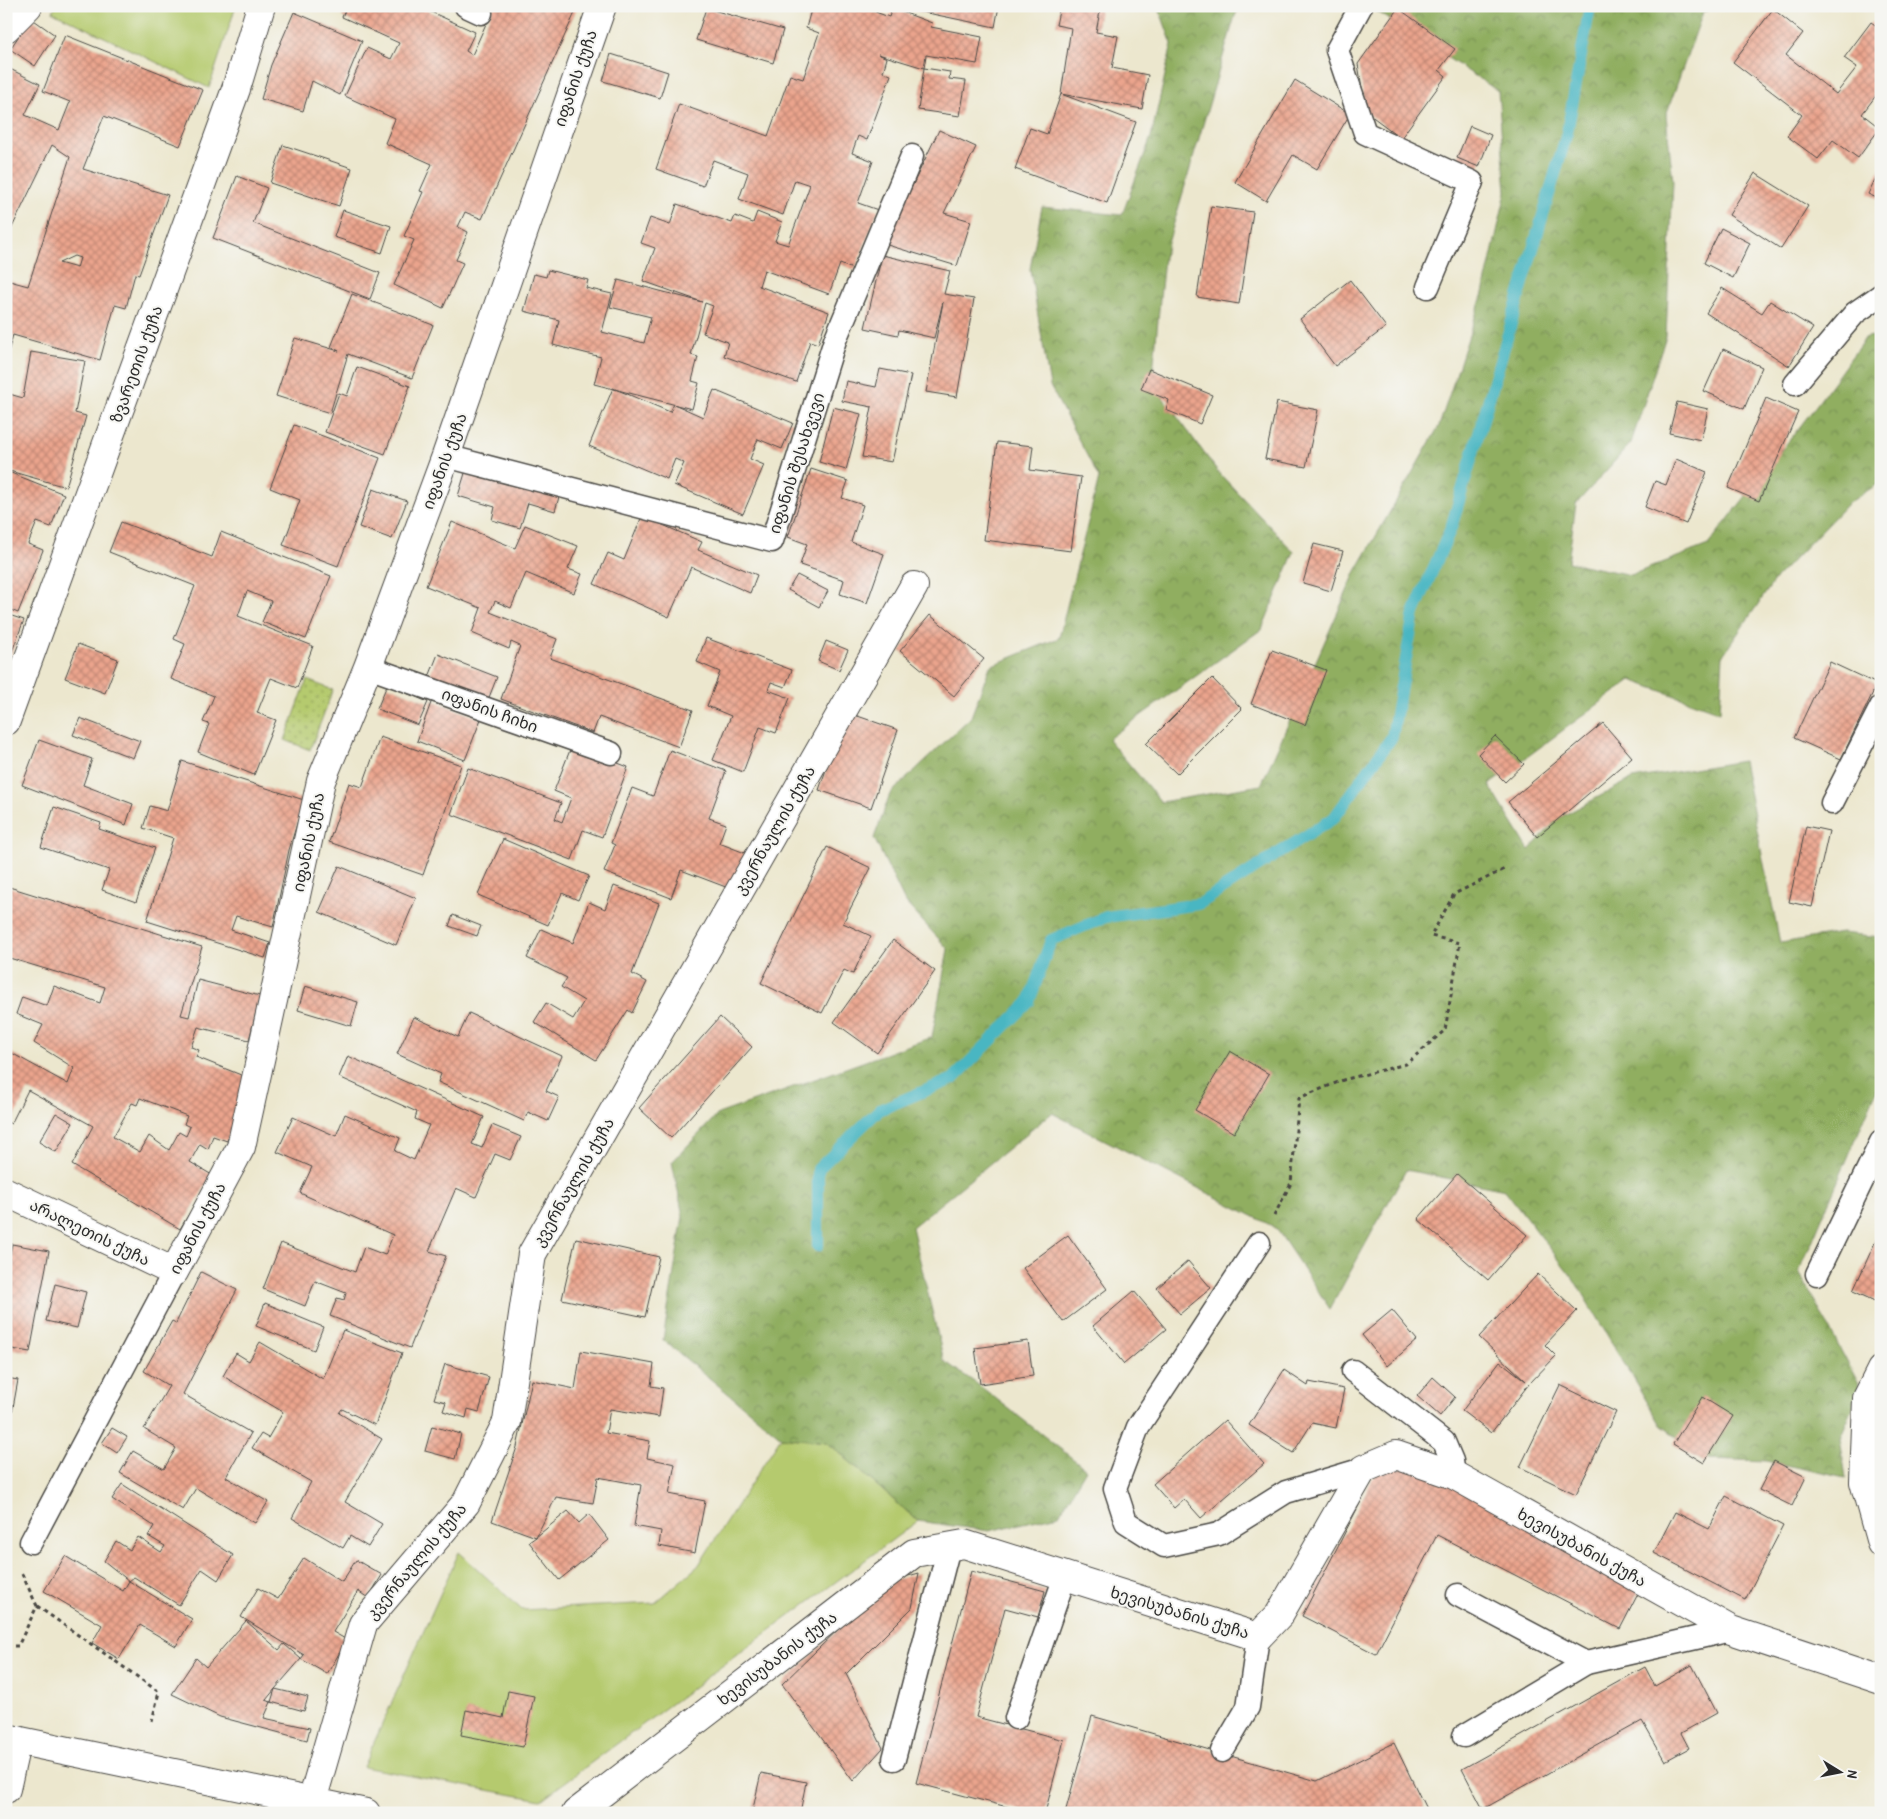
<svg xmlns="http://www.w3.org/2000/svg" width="1887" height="1819" font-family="'Patrick Hand','Noto Sans Georgian',sans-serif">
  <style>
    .grass { fill: #b5ca6e; stroke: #707a4c }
    .forest { fill: url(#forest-crowns); stroke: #5e6c46 }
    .park { fill: url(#park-dots); stroke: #707a4c }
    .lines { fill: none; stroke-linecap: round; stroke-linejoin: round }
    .stream { stroke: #48b6c2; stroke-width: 12 }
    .building { fill: url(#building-cross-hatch); fill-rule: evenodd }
    .service-casing { stroke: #484743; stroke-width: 25 }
    .minor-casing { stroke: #484743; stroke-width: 30 }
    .primary-casing { stroke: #484743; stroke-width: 30 }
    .path { stroke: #484743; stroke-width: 3; stroke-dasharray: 4 4; stroke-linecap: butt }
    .service { stroke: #fff; stroke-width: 22 }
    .minor { stroke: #fff; stroke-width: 28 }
    .primary { stroke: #fff; stroke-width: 28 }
    .labels { text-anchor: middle; stroke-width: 4; stroke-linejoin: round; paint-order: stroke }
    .street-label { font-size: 16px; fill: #2b2b2b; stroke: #f6f6f2 }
  </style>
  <defs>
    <pattern id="forest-crowns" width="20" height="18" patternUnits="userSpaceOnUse" patternTransform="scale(1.25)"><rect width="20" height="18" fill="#90ae61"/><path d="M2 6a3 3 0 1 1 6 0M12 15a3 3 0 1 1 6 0" fill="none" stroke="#768e50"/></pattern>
    <pattern id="park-dots" width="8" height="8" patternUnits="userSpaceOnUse" patternTransform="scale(1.25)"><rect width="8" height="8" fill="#b5ca6e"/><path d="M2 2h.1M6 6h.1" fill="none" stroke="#93a45b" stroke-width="1.8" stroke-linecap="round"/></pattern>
    <pattern id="building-cross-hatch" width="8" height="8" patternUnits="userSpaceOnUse" patternTransform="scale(1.25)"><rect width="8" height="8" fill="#eba48d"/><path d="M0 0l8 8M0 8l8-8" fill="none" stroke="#bf8673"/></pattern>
  </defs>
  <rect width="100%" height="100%" fill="#f6f6f2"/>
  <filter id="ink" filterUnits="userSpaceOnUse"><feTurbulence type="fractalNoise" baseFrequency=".02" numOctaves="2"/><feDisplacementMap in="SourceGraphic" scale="10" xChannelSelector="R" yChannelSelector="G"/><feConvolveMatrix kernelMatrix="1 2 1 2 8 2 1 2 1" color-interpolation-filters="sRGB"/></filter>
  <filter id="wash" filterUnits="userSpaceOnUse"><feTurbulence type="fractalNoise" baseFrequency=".0096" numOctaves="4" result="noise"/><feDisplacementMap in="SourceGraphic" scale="20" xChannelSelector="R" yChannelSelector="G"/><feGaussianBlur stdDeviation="1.12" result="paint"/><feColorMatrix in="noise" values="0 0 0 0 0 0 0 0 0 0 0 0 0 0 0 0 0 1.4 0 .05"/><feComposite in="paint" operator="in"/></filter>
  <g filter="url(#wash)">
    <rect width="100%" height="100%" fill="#ece7ce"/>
    <!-- grass -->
    <g class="grass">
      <polygon points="55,6 236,6 209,88 53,12"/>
      <polygon points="781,1437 827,1442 918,1521 541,1800 363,1767 459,1552 522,1610 655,1603 698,1566"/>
    </g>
    <!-- forest -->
    <polygon class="forest" points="1158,6 1240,6 1235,16 1164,257 1152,383 1219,473 1294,552 1262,629 1108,739 1161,802 1261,785 1356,571 1439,426 1483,293 1506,192 1498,91 1372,8 1374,6 1718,6 1703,12 1666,115 1673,182 1666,336 1631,443 1576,504 1568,562 1631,575 1708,545 1812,411 1866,337 1881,335 1881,482 1847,504 1776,578 1723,655 1720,712 1631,680 1489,785 1529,850 1559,818 1632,779 1743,761 1780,943 1841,933 1881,937 1881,1080 1799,1272 1861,1388 1840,1438 1846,1478 1767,1461 1707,1459 1661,1425 1573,1278 1505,1190 1406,1170 1330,1309 1276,1228 1052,1113 912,1227 944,1361 980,1386 1086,1469 1059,1515 989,1531 918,1521 827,1442 781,1437 663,1340 683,1216 672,1162 718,1114 932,1037 948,949 905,902 874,838 890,794 971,717 990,666 1059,638 1099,478 1050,386 1030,269 1042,207 1122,215 1151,137 1172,44"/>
    <!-- park -->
    <polygon class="park" points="307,680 333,690 310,750 285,740"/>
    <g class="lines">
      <!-- stream -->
      <polyline class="stream" points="818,1246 818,1169 879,1110 953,1079 1029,1002 1051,940 1106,917 1199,904 1334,818 1392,737 1414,613 1451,528 1567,133 1590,6"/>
    </g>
    <g id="blocks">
      <!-- building -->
      <g class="building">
        <polygon points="347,6 418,6 475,32 466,51 472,55 494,6 578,6 482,219 465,212 458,227 468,232 456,260 463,263 443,308 394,285 414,240 404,236 423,192 420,191 432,164 385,143 395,119 345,96 367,48 391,59 399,43 342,17"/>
        <polygon points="812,6 859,6 889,17 892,8 932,23 931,27 982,37 977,64 926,55 924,68 878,54 887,58 883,72 891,75 867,140 858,136 852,153 873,161 858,203 878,210 855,270 840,264 829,294 764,270 759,286 829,312 818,344 810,341 796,382 724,356 728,342 703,333 713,306 705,303 691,355 698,357 692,381 699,383 692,409 594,384 601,357 553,345 559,320 524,311 534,274 546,277 548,270 588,280 586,288 612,294 602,332 644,343 651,317 610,307 618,280 702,302 643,281 655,248 641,243 650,218 670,225 677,204 732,223 735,216 753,223 757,212 782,222 775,241 788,245 810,185 795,180 783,215 739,199 748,173 713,160 703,186 656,169 679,104 768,136 790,75 803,79 819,33 806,28"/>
        <polygon points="909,6 999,6 995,27 908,9"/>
        <polygon points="1060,6 1101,6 1096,32 1118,36 1112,68 1148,75 1142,109 1061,94 1071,28 1056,25"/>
        <polygon points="706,8 783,30 773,63 696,40"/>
        <polygon points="1398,8 1455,49 1439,70 1446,76 1401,138 1366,112 1358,64"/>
        <polygon points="1773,9 1803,33 1786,55 1836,94 1857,67 1844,58 1871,22 1881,29 1881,89 1862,114 1880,128 1858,158 1833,140 1818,159 1787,136 1802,115 1733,62"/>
        <polygon points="294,12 362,41 340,95 312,81 303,111 261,99 271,65"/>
        <polygon points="31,18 55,35 35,66 10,49"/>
        <path d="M65,35L203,90L180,146L104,116L83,169L168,195L139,275L135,274L126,308L115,305L100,360L13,335L6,359V280L28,286L70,157L52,145L6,240V67L40,84L25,115L59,130L70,102L43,91ZM74,256L80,258L77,268L59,263Z"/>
        <polygon points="611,54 668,72 660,98 603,81"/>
        <polygon points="924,68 950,72 949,79 966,81 960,116 918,110"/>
        <polygon points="1295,80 1350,114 1317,169 1293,155 1266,201 1235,182"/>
        <polygon points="1061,94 1136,122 1107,203 1015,169 1030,128 1047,134"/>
        <polygon points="1470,126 1491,135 1479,167 1457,158"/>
        <polygon points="939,130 976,147 944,213 971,221 957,266 884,244 898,199 905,201"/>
        <polygon points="283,145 352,168 339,206 270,183"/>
        <polygon points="1881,167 1881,200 1868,194"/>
        <polygon points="1755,173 1808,206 1781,249 1729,215"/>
        <polygon points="237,176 267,188 253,223 380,273 370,299 213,238"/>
        <polygon points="1211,206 1253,212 1239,304 1197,297"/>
        <polygon points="343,210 391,226 382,253 334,237"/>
        <polygon points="1721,228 1750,243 1733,278 1704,263"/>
        <polygon points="882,255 950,271 944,294 974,299 957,397 926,392 943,302 934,338 899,330 898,335 865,328"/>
        <polygon points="1350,280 1386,327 1335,366 1300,319"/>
        <polygon points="1722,288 1762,313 1770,301 1813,328 1789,366 1706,313"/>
        <polygon points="352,294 433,325 412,378 348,354 330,413 276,396 295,338 339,351 331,347"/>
        <polygon points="1723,349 1762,367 1744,409 1704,391"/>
        <polygon points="31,352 85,361 75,413 86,416 66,487 6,470 6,393 23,398"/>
        <polygon points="357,367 410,386 385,454 325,432 339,393 347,396"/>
        <polygon points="880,369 911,375 892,462 862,457 872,407 842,401 846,381 876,387"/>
        <polygon points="1149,369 1212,395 1200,424 1166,410 1169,400 1141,389"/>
        <polygon points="613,388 670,412 674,404 703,417 714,390 793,423 782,449 758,439 750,459 764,465 743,514 674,485 684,463 675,459 667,479 589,446"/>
        <polygon points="1766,398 1798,412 1759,501 1728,488"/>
        <polygon points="1277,402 1318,410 1306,467 1265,459"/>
        <polygon points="1677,402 1708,409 1701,440 1669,433"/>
        <polygon points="833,407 861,414 846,470 819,462"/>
        <polygon points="294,425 380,458 338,566 283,545 300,500 270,488"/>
        <polygon points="997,442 1033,446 1030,470 1081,477 1071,551 984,540"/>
        <polygon points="1676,459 1707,472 1686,524 1645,507 1655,481 1666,485"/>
        <polygon points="811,469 848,481 842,498 863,505 851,542 884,554 867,603 840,594 844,580 800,565 807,544 788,537"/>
        <polygon points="466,470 559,497 555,511 528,503 520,528 492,520 495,507 458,496"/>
        <polygon points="6,471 64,494 51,527 37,522 28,544 43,550 18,613 6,608 6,510 9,510 11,504 6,502"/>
        <polygon points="373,489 407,501 392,539 359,527"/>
        <polygon points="642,516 702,542 698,550 757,575 750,593 691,567 669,617 594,584 608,553 624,560"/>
        <polygon points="121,522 212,557 221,532 331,576 306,639 262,622 271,601 247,591 238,616 313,646 297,688 271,678 257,713 276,720 254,775 198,752 209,724 203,722 214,696 171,679 185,644 174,639 195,586 109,552"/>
        <polygon points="452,522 515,548 525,525 578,546 568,569 582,574 574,593 526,573 511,608 495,601 490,612 557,639 550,658 693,710 679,747 599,717 593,733 501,699 520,646 511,642 509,649 472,633 481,608 426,586"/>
        <polygon points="1314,544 1343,551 1331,591 1303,583"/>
        <polygon points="797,575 828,591 819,607 788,590"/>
        <polygon points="6,614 24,620 6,667"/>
        <polygon points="930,615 984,659 954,696 900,651"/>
        <polygon points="706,638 792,670 785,687 771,682 768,690 790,698 776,733 760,727 743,772 713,760 731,716 707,706 720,672 697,662"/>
        <polygon points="826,641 848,650 839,670 818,661"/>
        <polygon points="78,644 118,659 105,693 65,678"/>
        <polygon points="1272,650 1326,670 1305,725 1251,704"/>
        <polygon points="438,654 497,677 488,700 429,677"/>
        <polygon points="1830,662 1877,684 1841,759 1794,738"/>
        <polygon points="1212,678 1242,709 1177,774 1146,744"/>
        <polygon points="387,685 428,702 418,725 377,709"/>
        <polygon points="432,700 481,719 465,760 417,741"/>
        <polygon points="846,712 898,730 871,808 819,790"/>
        <polygon points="80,718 140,741 133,758 73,735"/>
        <polygon points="1603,723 1632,757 1537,837 1508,802"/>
        <polygon points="1495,736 1524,764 1505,782 1478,754"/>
        <polygon points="380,737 461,765 423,875 329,842 349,783 362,787"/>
        <polygon points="39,740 92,759 83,785 133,804 126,825 22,785"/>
        <polygon points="572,745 628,767 602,837 583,830 572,860 451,814 468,768 561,803 555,819 562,822 571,798 554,791"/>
        <polygon points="670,750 726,771 709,818 726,824 719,843 745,853 731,889 681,870 671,898 604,872 615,845 611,843 632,788 653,796"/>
        <polygon points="182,761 304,800 289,850 273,927 236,916 231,930 270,943 265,958 147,921 173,838 143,828 150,806 167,811"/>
        <polygon points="54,807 101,823 99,829 155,848 136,902 102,890 109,870 41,847"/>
        <polygon points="1806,826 1829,831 1812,907 1789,902"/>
        <polygon points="503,839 589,876 578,900 562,893 548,925 478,895"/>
        <polygon points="827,847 871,868 843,923 871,936 853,974 844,970 822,1013 761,983"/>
        <polygon points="339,866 416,898 396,945 319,912"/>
        <path d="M6,886L202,947L181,1015L189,1017L198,980L260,996L249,1040L198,1027L191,1047L199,1050L196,1057L251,1079L227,1141L213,1136L208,1149L200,1144L190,1162L212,1175L180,1229L72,1165L93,1126L28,1090L11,1124L6,1121V1050L68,1084L74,1068L34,1043L43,1025L16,1014L22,997L47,1006L54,986L100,1003L105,987L6,957ZM140,1098L187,1116L184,1124L190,1127L186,1136L179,1132L169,1150L149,1136L140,1152L113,1137L132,1103L137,1105Z"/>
        <polygon points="614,886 659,903 632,974 647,982 632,1013 628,1010 596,1060 534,1022 546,1003 573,1019 584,1001 561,987 567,978 527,958 541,929 573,943 589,902 605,909"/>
        <polygon points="453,915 481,926 477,936 449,926"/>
        <polygon points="893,940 935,971 877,1053 834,1022"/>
        <polygon points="305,986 358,1002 351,1026 298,1010"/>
        <polygon points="469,1013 562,1056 546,1091 559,1097 548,1121 528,1112 524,1121 438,1082 441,1074 397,1054 414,1017 458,1037"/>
        <polygon points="720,1017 752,1047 671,1138 639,1108"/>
        <polygon points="1230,1051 1269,1074 1234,1133 1195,1110"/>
        <polygon points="348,1056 484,1117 472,1144 482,1148 492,1125 521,1137 510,1160 495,1154 476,1197 456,1188 429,1251 446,1256 410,1348 330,1316 337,1298 344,1300 346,1293 315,1281 305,1306 263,1289 281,1243 355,1272 364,1247 385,1255 393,1235 300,1193 312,1167 277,1152 293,1117 336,1136 345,1114 400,1138 395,1151 414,1160 429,1125 415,1119 417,1112 339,1077"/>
        <polygon points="56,1113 73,1123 56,1152 39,1142"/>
        <polygon points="1457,1174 1527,1235 1488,1280 1418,1219"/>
        <polygon points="1881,1229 1881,1304 1853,1291"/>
        <polygon points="1068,1235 1107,1289 1063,1322 1023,1268"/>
        <polygon points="576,1238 659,1257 645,1317 562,1299"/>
        <polygon points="12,1244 49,1251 30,1352 6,1348 6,1272"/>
        <polygon points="1188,1261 1211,1288 1180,1314 1157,1288"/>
        <polygon points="201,1272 237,1290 183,1394 251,1433 226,1477 268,1502 255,1523 196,1488 183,1510 120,1473 133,1451 164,1469 176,1448 144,1429 169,1386 144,1371 172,1321 176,1323"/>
        <polygon points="1538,1274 1577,1311 1545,1345 1556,1356 1529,1384 1491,1433 1462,1411 1500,1361 1526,1381 1479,1337"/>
        <polygon points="55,1284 86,1292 77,1328 46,1321"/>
        <polygon points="1134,1291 1166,1329 1124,1364 1093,1326"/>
        <polygon points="265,1303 323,1327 314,1350 256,1326"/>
        <polygon points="1392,1310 1417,1340 1387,1366 1362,1335"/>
        <polygon points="343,1330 402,1353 375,1425 342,1409 339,1413 382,1439 345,1502 382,1524 368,1547 350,1536 343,1548 292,1518 311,1482 252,1448 261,1434 268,1438 283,1412 223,1376 236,1353 249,1361 260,1342 323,1379"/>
        <polygon points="1028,1341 1033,1376 980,1384 975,1348"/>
        <polygon points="581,1351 654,1364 651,1386 663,1388 659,1417 610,1409 606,1433 650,1441 647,1458 675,1464 669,1494 705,1501 695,1553 659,1546 661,1531 634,1526 641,1485 598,1477 593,1503 556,1497 536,1537 568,1511 579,1523 589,1514 609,1540 559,1580 529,1542 536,1537 492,1521 517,1447 532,1380 575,1389"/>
        <polygon points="445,1364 489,1377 479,1412 468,1409 466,1418 443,1411 446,1402 434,1399"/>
        <polygon points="1284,1370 1308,1386 1309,1382 1344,1389 1336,1428 1312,1423 1293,1453 1249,1425"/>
        <polygon points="1433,1377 1455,1397 1440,1416 1417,1396"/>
        <polygon points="6,1378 18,1380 7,1441 6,1441"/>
        <polygon points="1560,1385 1616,1412 1576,1494 1520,1467"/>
        <polygon points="1702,1397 1733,1416 1704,1463 1673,1444"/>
        <polygon points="1225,1420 1264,1464 1201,1518 1184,1499 1174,1508 1153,1484"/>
        <polygon points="432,1426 461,1434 455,1459 425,1451"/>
        <polygon points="112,1428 127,1437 117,1453 102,1443"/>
        <polygon points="1774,1461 1806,1477 1792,1506 1759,1490"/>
        <polygon points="1396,1466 1428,1472 1640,1590 1620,1629 1437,1535 1376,1654 1302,1616 1375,1474"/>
        <polygon points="122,1484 233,1555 218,1580 202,1569 179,1605 134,1577 129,1581 104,1561 116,1541 130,1550 138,1537 161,1552 165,1546 148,1536 154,1526 112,1499"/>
        <polygon points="1726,1496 1783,1526 1745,1600 1654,1553 1675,1512 1709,1529"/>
        <polygon points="65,1556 123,1591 129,1581 192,1619 176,1646 140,1625 119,1659 92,1643 102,1625 44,1591"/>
        <polygon points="304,1558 342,1582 356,1560 382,1575 368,1598 358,1591 333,1632 347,1640 327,1674 301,1659 304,1655 241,1617 258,1588 278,1599"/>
        <polygon points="971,1571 1045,1591 1038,1617 1005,1608 976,1717 1064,1740 1045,1813 1030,1813 916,1783"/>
        <polygon points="919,1573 912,1608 846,1674 883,1748 853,1781 782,1684 887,1582"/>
        <path d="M246,1621L279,1650L284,1644L301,1659L275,1689L308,1697L304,1711L271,1702L264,1718L310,1728L307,1740L220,1717L172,1694L196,1658L206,1667ZM275,1689L271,1702L266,1700Z"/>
        <polygon points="1692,1665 1717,1713 1681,1733 1689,1748 1665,1761 1642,1721 1483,1809 1462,1769 1645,1667 1655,1686"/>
        <polygon points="508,1691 534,1696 523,1747 461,1735 466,1710 503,1718"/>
        <polygon points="1092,1716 1317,1781 1394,1743 1428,1813 1065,1813"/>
        <polygon points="761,1773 806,1782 800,1813 752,1813"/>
      </g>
    </g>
  </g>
  <g filter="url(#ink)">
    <use href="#blocks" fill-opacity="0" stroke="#484743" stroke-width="1"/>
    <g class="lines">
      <!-- service casing -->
      <g class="service-casing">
        <g id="service">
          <polyline points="466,6 481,13"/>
          <polyline points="1361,6 1337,50 1365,133 1472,182 1428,287"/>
          <polyline points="1795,384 1855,313 1881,295"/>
          <polyline points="446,456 772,541 835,340 912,156"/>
          <polyline points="368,667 611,753"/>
          <polyline points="1832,803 1881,707"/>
          <polyline points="1259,1243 1138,1427 1115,1488 1126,1522 1164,1546 1219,1534 1286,1492 1363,1469"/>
          <polyline points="1817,1274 1881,1142"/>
          <polyline points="1353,1371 1444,1442 1452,1461 1454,1475"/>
          <polyline points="31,1542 174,1272"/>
          <polyline points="1458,1595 1586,1663 1731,1630"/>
          <polyline points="1016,1718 1065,1576"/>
          <polyline points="1464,1736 1586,1663"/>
          <polyline points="1222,1751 1248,1707 1258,1637"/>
          <polyline points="894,1759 949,1547"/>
        </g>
      </g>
      <!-- minor casing -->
      <g class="minor-casing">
        <g id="minor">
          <polyline points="6,28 28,6"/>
          <polyline points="6,721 236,89 261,6"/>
          <polyline points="6,1192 174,1272 241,1147 321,781 368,667 446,456 602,6"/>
          <polyline points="1881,1370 1867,1398 1864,1482 1881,1543"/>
          <polyline points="312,1801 363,1624 466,1503 507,1422 532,1254 914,586"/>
          <polyline points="576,1813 914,1553 964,1544 1258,1637 1279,1615 1363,1469 1396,1455 1454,1475 1731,1630 1881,1680"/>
        </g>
      </g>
      <!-- primary casing -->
      <g class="primary-casing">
        <g id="primary">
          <polyline points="6,1738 366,1813"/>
          <polyline points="6,1789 17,1740"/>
        </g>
      </g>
      <!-- path -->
      <g class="path">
        <polyline points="1274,1216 1291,1183 1299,1098 1343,1080 1406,1064 1445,1030 1460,943 1431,936 1454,894 1507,868"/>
        <polyline points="37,1606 159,1692 152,1721"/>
        <polyline points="6,1646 18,1646 37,1606 22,1574"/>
      </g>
      <!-- service -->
      <use href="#service" class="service"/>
      <!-- minor -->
      <use href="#minor" class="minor"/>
      <!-- primary -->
      <use href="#primary" class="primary"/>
    </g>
  </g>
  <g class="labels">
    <!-- street labels -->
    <g class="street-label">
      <text transform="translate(575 78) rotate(-71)" y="6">იფანის ქუჩა</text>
      <text transform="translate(136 364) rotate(-70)" y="6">ზვარეთის ქუჩა</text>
      <text transform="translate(444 461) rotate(-70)" y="6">იფანის ქუჩა</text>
      <text transform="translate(796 463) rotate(-72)" y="6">იფანის შესახვევი</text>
      <text transform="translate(490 710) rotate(20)" y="6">იფანის ჩიხი</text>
      <text transform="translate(774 830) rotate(-60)" y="6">კვერნაულის ქუჩა</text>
      <text transform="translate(308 842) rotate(-78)" y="6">იფანის ქუჩა</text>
      <text transform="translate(573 1182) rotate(-60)" y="6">კვერნაულის ქუჩა</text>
      <text transform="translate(197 1228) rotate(-62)" y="6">იფანის ქუჩა</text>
      <text transform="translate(90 1232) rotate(26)" y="6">არალეთის ქუჩა</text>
      <text transform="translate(1582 1547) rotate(29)" y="6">ხევისუბანის ქუჩა</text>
      <text transform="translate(416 1561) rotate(-50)" y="6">კვერნაულის ქუჩა</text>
      <text transform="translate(1180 1612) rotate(17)" y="6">ხევისუბანის ქუჩა</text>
      <text transform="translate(777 1658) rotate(-37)" y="6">ხევისუბანის ქუჩა</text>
    </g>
  </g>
  <!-- margin -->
  <rect width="1887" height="1819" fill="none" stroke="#f6f6f2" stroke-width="25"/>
  <!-- north arrow -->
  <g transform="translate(1840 1772) rotate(100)" stroke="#f6f6f2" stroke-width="4" paint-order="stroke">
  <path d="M0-4L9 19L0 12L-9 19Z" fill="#2b2b2b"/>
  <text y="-8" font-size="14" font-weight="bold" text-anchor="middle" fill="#2b2b2b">N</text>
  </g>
</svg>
